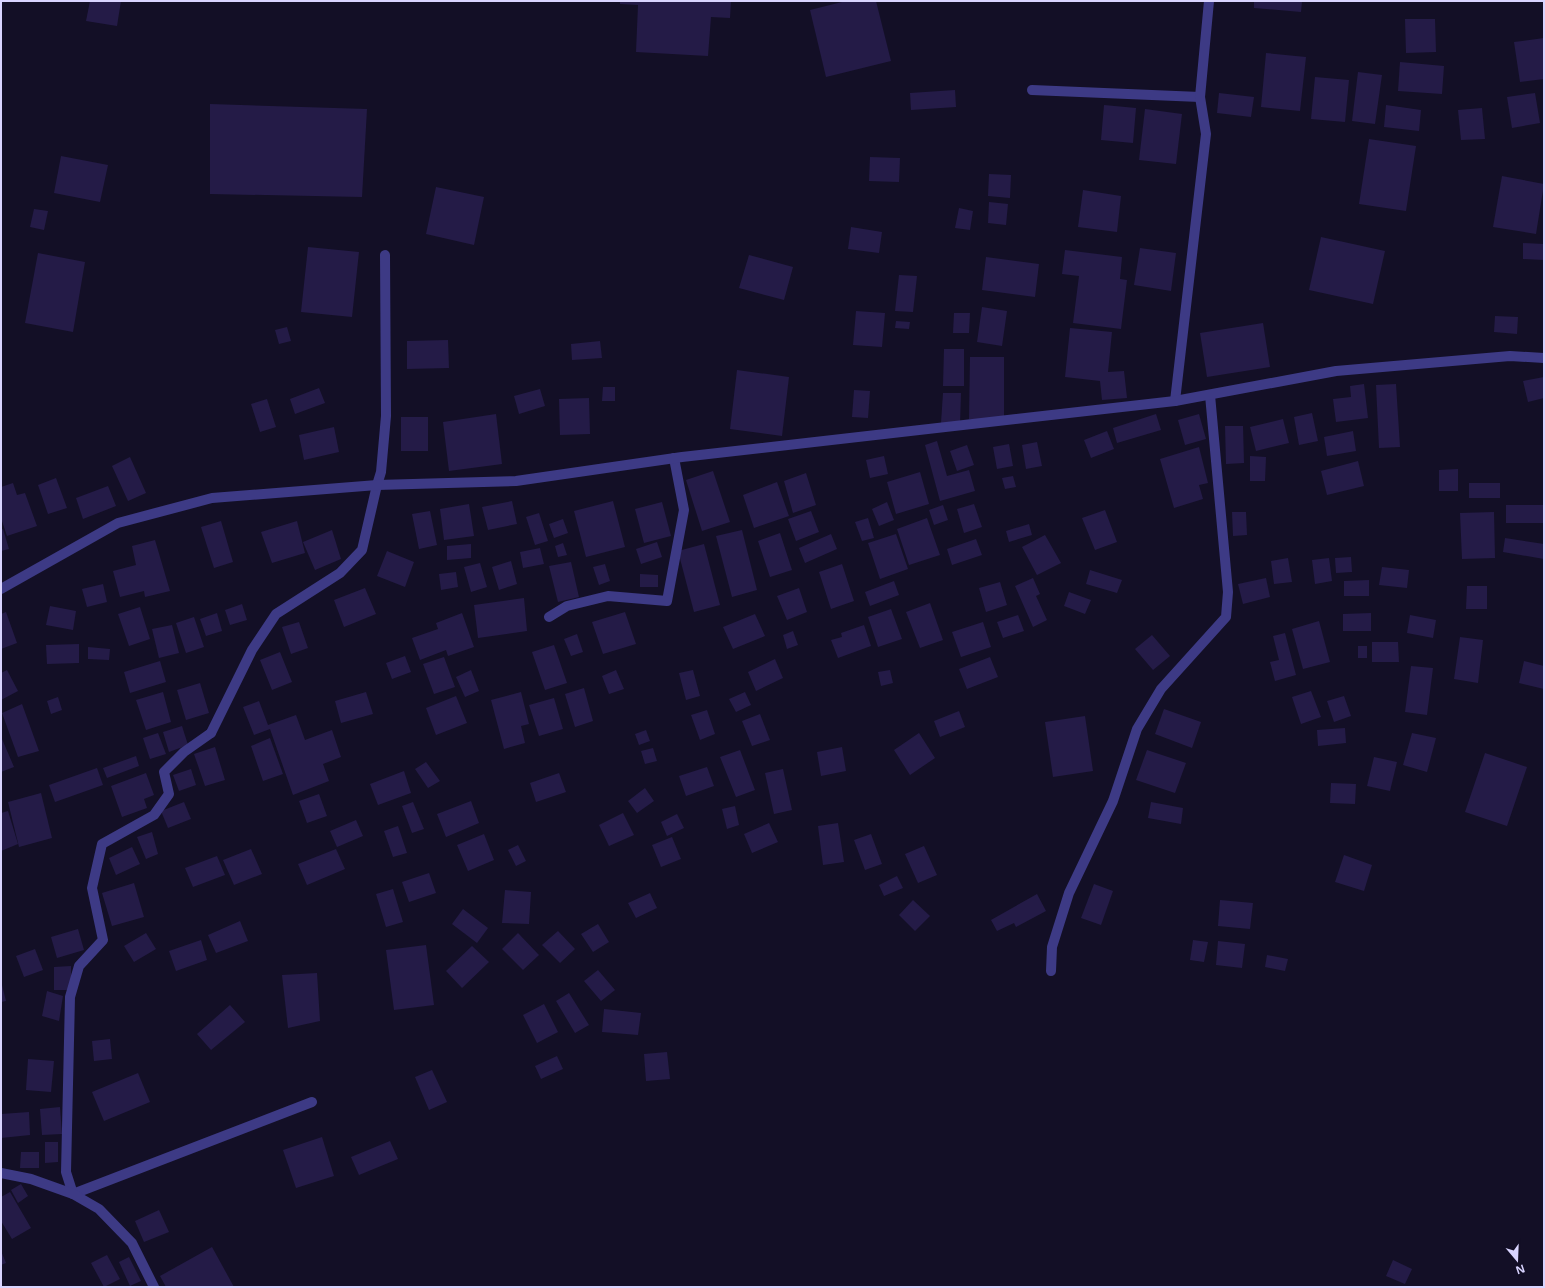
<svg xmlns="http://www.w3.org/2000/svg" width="1545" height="1288" font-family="'Open Sans',sans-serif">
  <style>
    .building { fill: #241b47 }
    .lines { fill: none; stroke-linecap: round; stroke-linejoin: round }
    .service { stroke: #3d3a85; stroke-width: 10 }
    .minor { stroke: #3d3a85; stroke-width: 10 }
    .tertiary { stroke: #3d3a85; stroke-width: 10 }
  </style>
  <rect width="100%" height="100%" fill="#130f26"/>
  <!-- building -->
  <g class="building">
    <polygon points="90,1 121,1 117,26 86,21"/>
    <polygon points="620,1 731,1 730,18 711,17 708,56 636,52 638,5 620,4"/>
    <polygon points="846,1 876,1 891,61 826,77 810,10"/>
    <polygon points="1254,1 1302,1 1301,12 1254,8"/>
    <polygon points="1405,19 1435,19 1436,52 1406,53"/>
    <polygon points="1544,38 1544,79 1520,82 1514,42"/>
    <polygon points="1266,53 1306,57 1300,111 1261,107"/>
    <polygon points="1400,62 1444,66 1442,94 1398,91"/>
    <polygon points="1358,72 1382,75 1375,124 1352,121"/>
    <polygon points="1315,77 1349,80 1345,122 1311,119"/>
    <polygon points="955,90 956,107 911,110 910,93"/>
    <polygon points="1219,93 1254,97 1251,117 1217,113"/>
    <polygon points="1535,93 1540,123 1512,128 1507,97"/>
    <polygon points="210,104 367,109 362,197 210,194"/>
    <polygon points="1104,105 1136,108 1133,143 1101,140"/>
    <polygon points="1386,105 1421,110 1419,131 1384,127"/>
    <polygon points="1482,108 1485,139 1461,140 1458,110"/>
    <polygon points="1145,109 1182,114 1176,164 1139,160"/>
    <polygon points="1369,139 1416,146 1406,211 1359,204"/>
    <polygon points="61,156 108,165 100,202 54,193"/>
    <polygon points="870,157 900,158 899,182 869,181"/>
    <polygon points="989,174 1011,175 1010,198 988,196"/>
    <polygon points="1502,176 1544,184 1536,234 1493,227"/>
    <polygon points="436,187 484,197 474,245 426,234"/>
    <polygon points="1083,190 1121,196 1117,232 1078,227"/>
    <polygon points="989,202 1008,204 1006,225 988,223"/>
    <polygon points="959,208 973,211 970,230 955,228"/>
    <polygon points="34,209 48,211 44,230 30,227"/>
    <polygon points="851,227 882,232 879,253 848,249"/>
    <polygon points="1321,237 1385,251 1373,304 1309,290"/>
    <polygon points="1523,243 1544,244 1544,260 1523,259"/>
    <polygon points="308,247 359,252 352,317 301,312"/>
    <polygon points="1140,248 1176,253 1171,291 1134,285"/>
    <polygon points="1065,250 1122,257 1120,279 1127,280 1121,329 1073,323 1079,276 1062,274"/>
    <polygon points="38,253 85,262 73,332 25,323"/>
    <polygon points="749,255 793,267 784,300 739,288"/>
    <polygon points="986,257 1039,264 1035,297 982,290"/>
    <polygon points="899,275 917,276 913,312 895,311"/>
    <polygon points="982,307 1007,311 1002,346 977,342"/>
    <polygon points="856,311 885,313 882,347 853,345"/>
    <polygon points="954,313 970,313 969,333 953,333"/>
    <polygon points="1495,316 1518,317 1517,334 1494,332"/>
    <polygon points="896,321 910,322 909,329 895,328"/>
    <polygon points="1263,323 1270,367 1207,377 1200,333"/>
    <polygon points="287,327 291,341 279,344 275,330"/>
    <polygon points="1070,328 1112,332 1108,372 1124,371 1127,398 1102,400 1100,381 1065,377"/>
    <polygon points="448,340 449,368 407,369 407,341"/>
    <polygon points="600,341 602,358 572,360 571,344"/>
    <polygon points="944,349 964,349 964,386 943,386"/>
    <polygon points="970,357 1004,357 1004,419 969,419"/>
    <polygon points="737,370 789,377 782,436 730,429"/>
    <polygon points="1544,377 1544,398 1528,402 1523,381"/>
    <polygon points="1364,384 1368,418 1336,422 1333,399 1351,397 1350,386"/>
    <polygon points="1396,384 1400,447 1379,448 1376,385"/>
    <polygon points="603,387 615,387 615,401 602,401"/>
    <polygon points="319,388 325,403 295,414 290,399"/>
    <polygon points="540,389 545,406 519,414 514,396"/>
    <polygon points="854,390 870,391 868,418 852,417"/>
    <polygon points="943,393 961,393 960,424 941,423"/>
    <polygon points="589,398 590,434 560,435 559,399"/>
    <polygon points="267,399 276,427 260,432 251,404"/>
    <polygon points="1312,413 1318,441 1299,445 1294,417"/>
    <polygon points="496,414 502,464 449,471 443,422"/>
    <polygon points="1156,414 1161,430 1117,443 1113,428"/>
    <polygon points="1199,414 1206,439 1185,445 1178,420"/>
    <rect x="401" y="417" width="27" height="34"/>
    <polygon points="1283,419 1289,443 1256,451 1250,427"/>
    <polygon points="1225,426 1243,426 1244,463 1226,464"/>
    <polygon points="334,427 339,452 304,460 299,435"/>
    <polygon points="1107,431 1114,449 1091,458 1084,440"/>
    <polygon points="1353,431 1356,451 1327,456 1324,437"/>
    <polygon points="937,441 947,476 969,470 975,491 940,501 925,445"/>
    <polygon points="1037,442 1042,466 1026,469 1022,445"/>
    <polygon points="1009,444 1013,466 997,469 993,447"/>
    <polygon points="967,445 974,465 957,471 950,451"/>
    <polygon points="1199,447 1208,483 1199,485 1203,499 1174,508 1160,459"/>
    <polygon points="884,456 888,474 870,478 866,460"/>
    <polygon points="1250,456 1266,457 1265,481 1250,481"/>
    <polygon points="130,457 146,493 128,501 112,466"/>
    <polygon points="1358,461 1364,486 1327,495 1321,471"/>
    <polygon points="1458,469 1458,491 1439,491 1439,470"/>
    <polygon points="713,471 730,522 702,531 686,480"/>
    <polygon points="920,472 929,504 896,514 887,482"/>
    <polygon points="806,473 816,505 793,513 784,481"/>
    <polygon points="1013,476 1016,487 1005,489 1002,478"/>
    <polygon points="56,478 67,508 48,514 38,485"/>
    <polygon points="777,482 789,516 754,528 743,495"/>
    <polygon points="13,483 17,495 25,493 37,526 7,536 1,518 1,487"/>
    <rect x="1469" y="483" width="31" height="15"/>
    <polygon points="108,486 116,506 83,519 76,498"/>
    <polygon points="512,501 517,524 488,530 482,507"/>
    <polygon points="613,501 625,547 586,557 574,511"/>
    <polygon points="662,502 671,536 644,543 635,509"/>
    <polygon points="887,502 894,520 879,526 872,509"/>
    <polygon points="469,504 474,536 444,540 440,509"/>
    <polygon points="974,504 982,527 964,533 957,509"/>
    <polygon points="943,505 948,520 934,525 929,510"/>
    <rect x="1506" y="505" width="38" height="18"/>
    <polygon points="1105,510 1117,542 1095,550 1082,518"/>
    <polygon points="430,511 437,545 419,549 412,514"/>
    <polygon points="811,511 819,532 796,541 788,519"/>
    <polygon points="1232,512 1246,512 1247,535 1233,536"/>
    <polygon points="1494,512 1495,558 1462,559 1460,513"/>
    <polygon points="539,513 548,541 535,545 526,517"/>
    <polygon points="868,518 874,538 862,541 855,522"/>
    <polygon points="927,518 940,555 909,565 897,529"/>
    <polygon points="563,519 568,533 554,538 549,524"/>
    <polygon points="221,521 233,562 214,568 201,527"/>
    <polygon points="297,521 305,553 272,563 261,532"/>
    <polygon points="1029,524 1032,535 1009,542 1006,531"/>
    <polygon points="3,529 9,549 1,551 1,530"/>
    <polygon points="332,530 341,559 315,570 303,542"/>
    <polygon points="742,530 757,590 732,597 716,536"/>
    <polygon points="780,533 792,570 770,577 758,541"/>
    <polygon points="831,534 837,549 805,563 799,548"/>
    <polygon points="896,534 908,569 880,579 868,543"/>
    <polygon points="1045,535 1061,563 1037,575 1022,547"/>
    <polygon points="1505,538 1544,544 1544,559 1503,552"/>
    <polygon points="976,539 982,555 952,565 947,549"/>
    <polygon points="155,540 170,591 145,597 144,591 120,597 113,571 136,565 132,546"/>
    <polygon points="657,542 662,557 641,564 636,549"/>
    <polygon points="563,543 567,555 558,557 555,546"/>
    <polygon points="471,544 471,558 447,560 447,546"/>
    <polygon points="704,544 720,605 694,612 678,551"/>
    <polygon points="540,548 544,564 523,568 520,552"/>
    <polygon points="387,551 414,562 405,587 377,576"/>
    <polygon points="1351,557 1352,572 1336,573 1335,558"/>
    <polygon points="1288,558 1292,582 1274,584 1271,561"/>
    <polygon points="1329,558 1332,581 1315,584 1312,560"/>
    <polygon points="511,561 517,584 499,590 492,567"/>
    <polygon points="571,562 579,597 558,602 549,566"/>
    <polygon points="480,563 487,587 471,592 464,567"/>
    <polygon points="605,564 610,581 599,585 593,567"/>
    <polygon points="842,564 854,601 831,609 819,572"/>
    <polygon points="1382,567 1409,570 1407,588 1379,585"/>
    <polygon points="1090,570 1122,580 1117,593 1086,584"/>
    <polygon points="456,572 458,587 441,590 439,574"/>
    <polygon points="640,574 658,575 658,587 640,587"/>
    <polygon points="1033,578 1040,594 1036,596 1047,620 1033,627 1015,586"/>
    <polygon points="1266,578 1270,597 1243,604 1238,584"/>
    <polygon points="1369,580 1369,596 1344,596 1344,581"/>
    <polygon points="894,581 899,595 870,606 865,592"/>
    <polygon points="1000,582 1007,605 986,612 979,588"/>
    <polygon points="103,584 107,602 87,607 82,589"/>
    <polygon points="1467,586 1487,586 1487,609 1466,609"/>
    <polygon points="365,588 376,614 344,627 334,600"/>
    <polygon points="799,588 807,612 787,620 777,596"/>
    <polygon points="1069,592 1091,600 1085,614 1064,606"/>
    <polygon points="524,598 527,631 478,638 474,605"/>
    <polygon points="930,603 943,640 920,648 906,612"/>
    <polygon points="242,604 247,620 230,625 225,610"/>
    <polygon points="50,606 76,611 73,630 46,625"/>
    <polygon points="140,607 150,639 129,646 118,614"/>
    <polygon points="891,609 902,639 878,647 868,617"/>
    <polygon points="6,612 17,643 1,649 1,614"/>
    <polygon points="625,612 636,644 603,654 592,622"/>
    <polygon points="217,613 222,631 206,636 200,619"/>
    <polygon points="462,613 474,647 448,656 446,650 420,660 412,638 438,629 436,623"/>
    <polygon points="1371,613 1371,631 1343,631 1343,614"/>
    <polygon points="755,614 765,636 733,649 723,627"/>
    <polygon points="1018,615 1024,631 1003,638 997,622"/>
    <polygon points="1410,615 1436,620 1433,638 1407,633"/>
    <polygon points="194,617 204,647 186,653 176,623"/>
    <polygon points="1319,621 1330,662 1303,669 1292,629"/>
    <polygon points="299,622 308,648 291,654 282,627"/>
    <polygon points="983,622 991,647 961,657 952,632"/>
    <polygon points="172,625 179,653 159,658 152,629"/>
    <polygon points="864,625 871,646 838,658 831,640 842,637 841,633"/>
    <polygon points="793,631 798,645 787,649 783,635"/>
    <polygon points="1285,633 1296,675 1275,681 1270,662 1279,660 1273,636"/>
    <polygon points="577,634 583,652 571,656 564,639"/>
    <polygon points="1152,635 1170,656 1153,670 1135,649"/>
    <polygon points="1460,637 1483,640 1478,683 1454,679"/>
    <polygon points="1372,642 1398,642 1399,662 1372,662"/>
    <polygon points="79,644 79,663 47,664 46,645"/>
    <polygon points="554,645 567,683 545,690 532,652"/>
    <rect x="1358" y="646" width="9" height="12"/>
    <polygon points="88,647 110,649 109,660 88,659"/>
    <polygon points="280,652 292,682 272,690 260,660"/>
    <polygon points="405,656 411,672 392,679 386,663"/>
    <polygon points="444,657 455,687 434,694 423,664"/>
    <polygon points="990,657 998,677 967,689 959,669"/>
    <polygon points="775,659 783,678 756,691 748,672"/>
    <polygon points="160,661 166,682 130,693 124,672"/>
    <polygon points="1524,661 1544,666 1544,689 1519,683"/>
    <polygon points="1411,666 1433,668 1427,715 1405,712"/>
    <polygon points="7,670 18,691 1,700 1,673"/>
    <polygon points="471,670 479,691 465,697 456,677"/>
    <polygon points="616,670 624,689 609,694 602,676"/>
    <polygon points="693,670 700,696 686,700 679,673"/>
    <polygon points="890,670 893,683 881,686 878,672"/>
    <polygon points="200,683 209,713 186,720 177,690"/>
    <polygon points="584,688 593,721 575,727 565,694"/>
    <polygon points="1311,691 1321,717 1301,724 1292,697"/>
    <polygon points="163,692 171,722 146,730 136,700"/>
    <polygon points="366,692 373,714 341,723 335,701"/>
    <polygon points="521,692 529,724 521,726 525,743 504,749 491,700"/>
    <polygon points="745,692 751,705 736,712 729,699"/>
    <polygon points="456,696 467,723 436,735 426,708"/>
    <polygon points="1344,696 1351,716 1334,722 1327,701"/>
    <polygon points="58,697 62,710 51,714 47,701"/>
    <polygon points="554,698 563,729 539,736 529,705"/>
    <polygon points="259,701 268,725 296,715 305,740 332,730 341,757 323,764 329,781 293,795 270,729 254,735 243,707"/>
    <polygon points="22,704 39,751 18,757 2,713"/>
    <polygon points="1164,709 1201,722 1192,748 1155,734"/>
    <polygon points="707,710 715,734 700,740 691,715"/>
    <polygon points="959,711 965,727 940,737 934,721"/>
    <polygon points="760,714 770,740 752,746 742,721"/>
    <polygon points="1085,716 1093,771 1053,777 1045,722"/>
    <polygon points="182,726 188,745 169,752 163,732"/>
    <polygon points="1345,728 1346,743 1318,746 1317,730"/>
    <polygon points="646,730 650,741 639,745 635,734"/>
    <polygon points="158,733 166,754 150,759 143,738"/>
    <polygon points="919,733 935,758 910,775 894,750"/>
    <polygon points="1412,733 1436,738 1427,772 1403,765"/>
    <polygon points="270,738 283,774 263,781 251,746"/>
    <polygon points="2,739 14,767 1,772 1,740"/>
    <polygon points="215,747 225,780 205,786 194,754"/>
    <polygon points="842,747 846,771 821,776 817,752"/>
    <polygon points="653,748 657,761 645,764 641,751"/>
    <polygon points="740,750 755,790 736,797 720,757"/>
    <polygon points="1147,750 1186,763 1175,793 1136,780"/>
    <polygon points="1485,753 1527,767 1507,826 1465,812"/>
    <polygon points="136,756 139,766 107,778 103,768"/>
    <polygon points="1374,757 1397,762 1390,791 1367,786"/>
    <polygon points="426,762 440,781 428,788 415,769"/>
    <polygon points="707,767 714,786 686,796 679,776"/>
    <polygon points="97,768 103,785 55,802 49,785"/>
    <polygon points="191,769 196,785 179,791 173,775"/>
    <polygon points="783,769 792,810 774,814 765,773"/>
    <polygon points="404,771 411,793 378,805 370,784"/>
    <polygon points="146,773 154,795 144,799 147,808 122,817 111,786"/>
    <polygon points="559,773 566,792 536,802 530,783"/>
    <polygon points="1331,783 1356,784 1355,804 1330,803"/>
    <polygon points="645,788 654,801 637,813 628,801"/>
    <polygon points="41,793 52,838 19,847 8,802"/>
    <polygon points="319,794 327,816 307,823 299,801"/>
    <polygon points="471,801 479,823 446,837 437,814"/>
    <polygon points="184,802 191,819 168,828 161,811"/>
    <polygon points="413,802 424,829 412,833 402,806"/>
    <polygon points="1151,802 1183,808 1181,824 1148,818"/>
    <polygon points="735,806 739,825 727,829 722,809"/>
    <polygon points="8,811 18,844 1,851 1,813"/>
    <polygon points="623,813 634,835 609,846 599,825"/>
    <polygon points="677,814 684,828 667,836 661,822"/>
    <polygon points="356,820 363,836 337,847 330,831"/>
    <polygon points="769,823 778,842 752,853 744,834"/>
    <polygon points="838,823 844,862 823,865 818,826"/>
    <polygon points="398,826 407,853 393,857 384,831"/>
    <polygon points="152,832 158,854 146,859 137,837"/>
    <polygon points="484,834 494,860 468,871 457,845"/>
    <polygon points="871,834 882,864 865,870 854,840"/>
    <polygon points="672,837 681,859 661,867 652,845"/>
    <polygon points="518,845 526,861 516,866 508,850"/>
    <polygon points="924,846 937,875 918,883 905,854"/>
    <polygon points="132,847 140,864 116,875 109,858"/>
    <polygon points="251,849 262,874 234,885 223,860"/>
    <polygon points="336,849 345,869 307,885 298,864"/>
    <polygon points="1344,855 1372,865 1364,891 1335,882"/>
    <polygon points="217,856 225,875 193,887 185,868"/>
    <polygon points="429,873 436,893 409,902 402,882"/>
    <polygon points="897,876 903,888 884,896 879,885"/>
    <polygon points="134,883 144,917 112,926 102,893"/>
    <polygon points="1094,884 1113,891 1101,925 1081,918"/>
    <polygon points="393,889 403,922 386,927 376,894"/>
    <polygon points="505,890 531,892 529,924 502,923"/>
    <polygon points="650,893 657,908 636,918 628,903"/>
    <polygon points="1037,894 1046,911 1016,927 1014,923 997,931 991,920"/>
    <polygon points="913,900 930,916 915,931 899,915"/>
    <polygon points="1220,900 1253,903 1250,929 1218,926"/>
    <polygon points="463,909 488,928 477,943 452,924"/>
    <polygon points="240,921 248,941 216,953 208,935"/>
    <polygon points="598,924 609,942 593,952 581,934"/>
    <polygon points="78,929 84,950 57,958 51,937"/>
    <polygon points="558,931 575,949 560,963 542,945"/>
    <polygon points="146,933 156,949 134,962 124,946"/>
    <polygon points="518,933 539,955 523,970 502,949"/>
    <polygon points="201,940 207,960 176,971 169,951"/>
    <polygon points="1193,940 1208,942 1204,962 1190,960"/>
    <polygon points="1218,941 1245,944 1242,968 1216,965"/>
    <polygon points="426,945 434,1005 394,1010 386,950"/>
    <polygon points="472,946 489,962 462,988 446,971"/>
    <polygon points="35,949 43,970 24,977 16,956"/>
    <polygon points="1267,955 1288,959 1285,971 1265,967"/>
    <polygon points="71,966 71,990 54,990 54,967"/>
    <polygon points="598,970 615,990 601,1001 584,981"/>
    <polygon points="317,973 320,1021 288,1028 282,975"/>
    <polygon points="1,985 2,985 6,1001 1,1002"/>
    <polygon points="47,991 63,996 59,1021 42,1016"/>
    <polygon points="569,993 589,1025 575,1033 556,1001"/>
    <polygon points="544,1004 558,1032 537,1043 523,1015"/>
    <polygon points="230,1005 245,1022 211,1050 197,1034"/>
    <polygon points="604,1009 641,1013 638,1035 602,1032"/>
    <polygon points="110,1039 112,1059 94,1061 92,1041"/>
    <polygon points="667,1052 670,1079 646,1081 644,1054"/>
    <polygon points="557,1056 563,1069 541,1079 535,1066"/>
    <polygon points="28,1059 54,1061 51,1092 26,1090"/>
    <polygon points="432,1070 447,1102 429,1110 415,1077"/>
    <polygon points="138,1073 150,1102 104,1121 92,1092"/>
    <polygon points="60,1107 62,1134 42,1135 40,1109"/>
    <polygon points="29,1112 30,1135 1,1138 1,1114"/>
    <polygon points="322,1137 334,1176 296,1188 283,1150"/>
    <polygon points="390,1141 398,1159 359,1175 351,1157"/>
    <polygon points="45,1142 58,1142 58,1162 45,1163"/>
    <polygon points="21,1152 39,1152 39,1168 20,1168"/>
    <polygon points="21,1184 28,1196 18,1203 11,1190"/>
    <polygon points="10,1192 31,1228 12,1239 1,1221 1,1197"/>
    <polygon points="159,1210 169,1232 144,1242 135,1221"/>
    <polygon points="212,1247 234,1287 166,1287 160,1276"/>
    <polygon points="1,1251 6,1263 1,1265"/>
    <polygon points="107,1255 120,1279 104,1287 91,1263"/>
    <polygon points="129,1257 141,1281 130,1286 119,1262"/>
    <polygon points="1393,1260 1412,1269 1405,1284 1386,1276"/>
  </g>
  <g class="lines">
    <!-- service -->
    <g class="service">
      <polyline points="377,485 381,472 386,416 385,255"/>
      <polyline points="549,617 567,606 608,596 667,601 684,510 674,458"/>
      <polyline points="211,733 184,752 164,772 169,794 154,815 102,844 92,888 103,940 79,966 70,997 66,1172 73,1194 312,1102"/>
    </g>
    <!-- minor -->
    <g class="minor">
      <polyline points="1032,90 1200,97"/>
      <polyline points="1175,401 1206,134 1200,97 1209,1"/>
      <polyline points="211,733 252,650 276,614 340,573 362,550 377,485"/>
      <polyline points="1051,971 1052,947 1069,893 1113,801 1137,729 1161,689 1226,617 1228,592 1210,395"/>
      <polyline points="1,1173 31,1179 73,1194 99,1209 132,1243 154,1287"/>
    </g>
    <!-- tertiary -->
    <polyline class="tertiary" points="1,589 118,523 212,498 377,485 516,481 682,457 1175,401 1336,371 1510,356 1544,358"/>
  </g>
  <!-- border -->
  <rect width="1545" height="1288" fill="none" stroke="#d9d4ff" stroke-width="4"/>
  <!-- north arrow -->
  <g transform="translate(1517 1260) rotate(161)" stroke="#130f26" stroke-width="3" paint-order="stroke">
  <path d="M0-3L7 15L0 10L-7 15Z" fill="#d9d4ff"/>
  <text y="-6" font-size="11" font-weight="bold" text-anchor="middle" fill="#d9d4ff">N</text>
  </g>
</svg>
